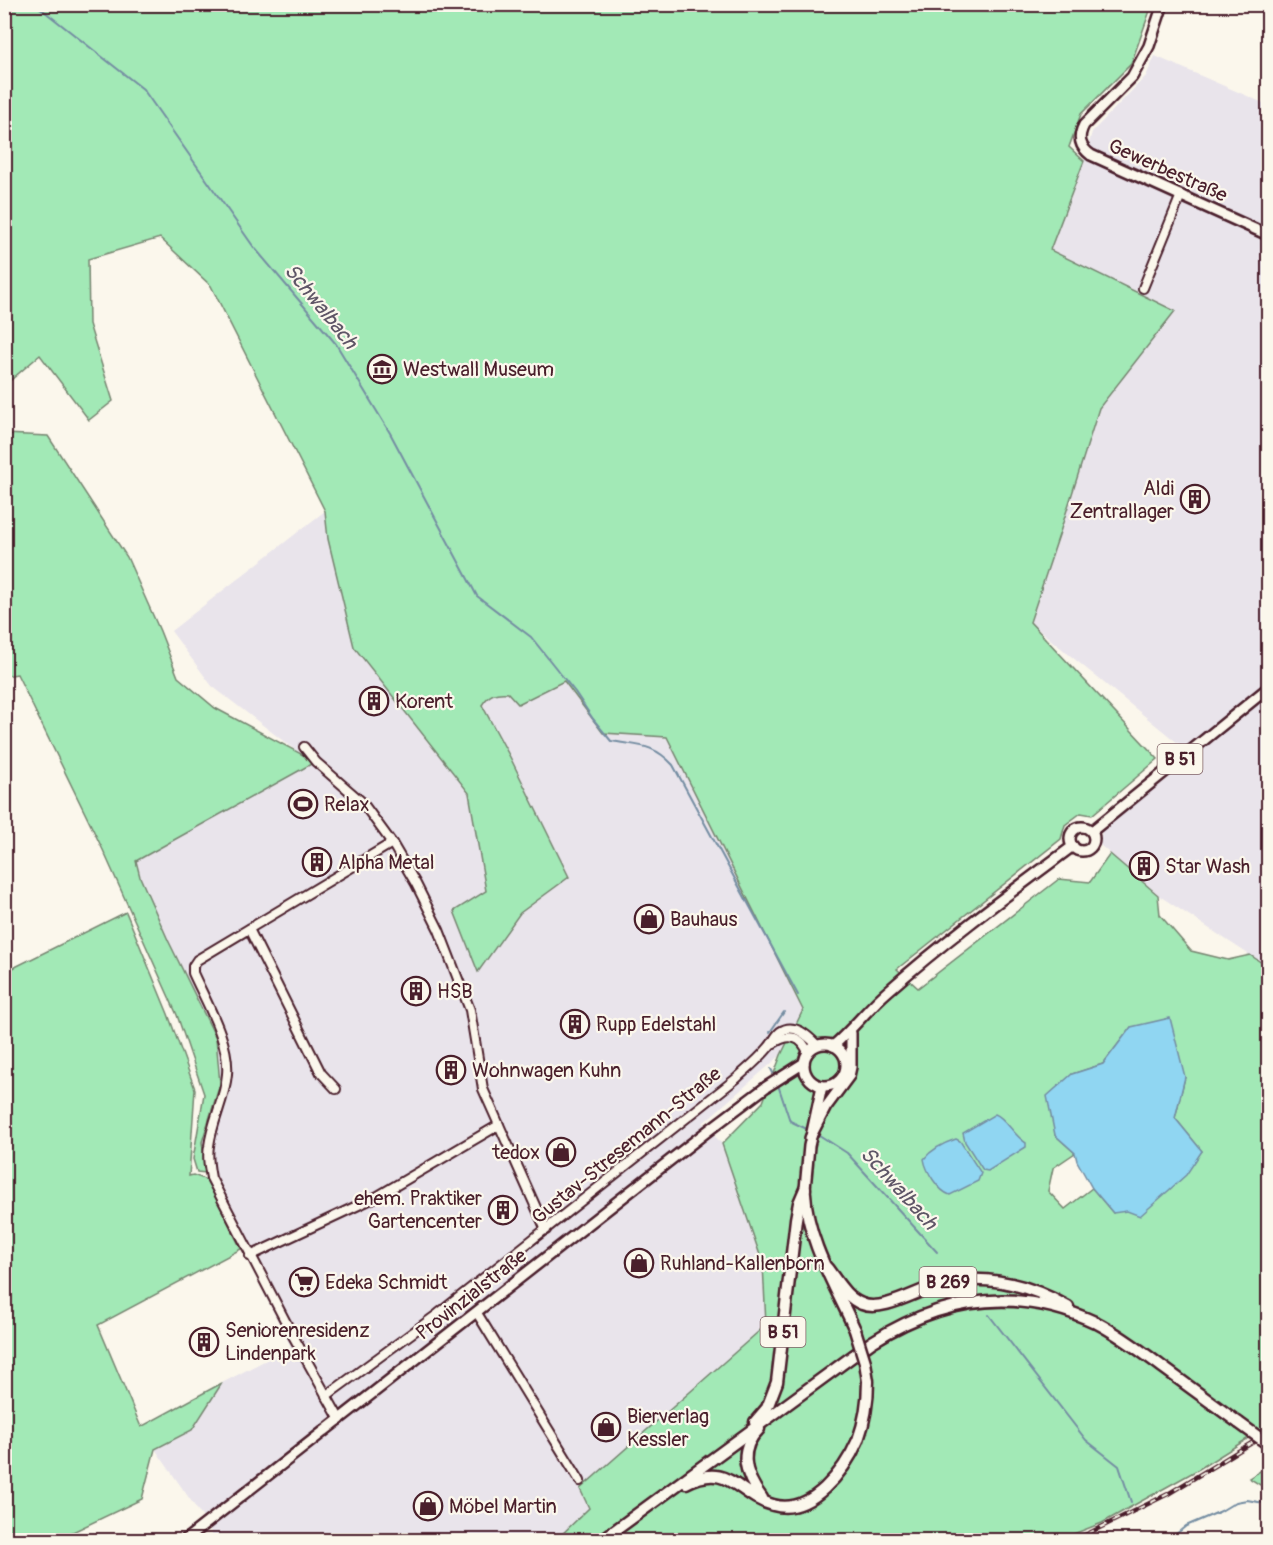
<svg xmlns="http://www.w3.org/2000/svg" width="1273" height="1545" font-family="Pangolin,sans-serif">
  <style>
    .built { fill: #e9e4eb }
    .green { fill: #a2e9b6; stroke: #768470; stroke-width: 1.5; fill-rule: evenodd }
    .water { fill: #90d6f2; stroke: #748da2; stroke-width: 1.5 }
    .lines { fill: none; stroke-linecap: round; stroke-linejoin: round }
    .stream { stroke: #748da2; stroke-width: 2 }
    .minor-casing { stroke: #4a1f2b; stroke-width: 12 }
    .major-casing { stroke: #4a1f2b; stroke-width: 14 }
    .highway-casing { stroke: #4a1f2b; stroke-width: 15 }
    .minor { stroke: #fbf7ec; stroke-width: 8 }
    .major { stroke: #fbf7ec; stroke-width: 9 }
    .highway { stroke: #fbf7ec; stroke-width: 10 }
    .rail-casing { stroke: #4a1f2b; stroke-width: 4.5 }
    .rail { stroke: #fbf7ec; stroke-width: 2; stroke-dasharray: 7; stroke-linecap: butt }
    .highway-bridge-casing { stroke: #4a1f2b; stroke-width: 15; stroke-linecap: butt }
    .highway-bridge { stroke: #fbf7ec; stroke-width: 10 }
    .labels { text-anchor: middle; stroke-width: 4.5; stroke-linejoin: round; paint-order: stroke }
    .shield { fill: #fbf7ec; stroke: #7f6065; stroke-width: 1.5 }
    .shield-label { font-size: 18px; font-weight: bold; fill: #4a1f2b }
    .street-label { font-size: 20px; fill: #4a1f2b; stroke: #fbf7ec }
    .poi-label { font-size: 20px; fill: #4a1f2b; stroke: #fbf7ec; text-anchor: start }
    .water-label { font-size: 21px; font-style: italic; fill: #5f5667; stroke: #fbf7ec }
  </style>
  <rect width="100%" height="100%" fill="#fbf7ec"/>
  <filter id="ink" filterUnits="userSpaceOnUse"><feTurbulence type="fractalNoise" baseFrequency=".0167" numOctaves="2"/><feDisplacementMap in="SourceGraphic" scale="12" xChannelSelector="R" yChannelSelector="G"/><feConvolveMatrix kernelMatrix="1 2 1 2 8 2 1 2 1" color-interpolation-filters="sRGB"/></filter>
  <g filter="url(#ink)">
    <!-- built -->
    <g class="built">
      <polygon points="1155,56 1268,105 1268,967 1158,895 1100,845 1102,830 1195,757 1029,622 1061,529 1099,408 1175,311 1050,251 1084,161 1092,132 1146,76"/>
      <polygon points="325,511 328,539 354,647 469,793 486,891 478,971 520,913 569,877 510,757 482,705 487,696 496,692 508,693 518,704 565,681 603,733 667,737 803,1010 781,1055 703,1123 722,1144 763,1264 766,1325 581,1488 589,1508 556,1540 212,1540 210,1528 155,1449 192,1430 222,1383 291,1347 207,1180 202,1142 220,1084 216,1038 168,940 140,877 136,861 312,763 212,686 171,631"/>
    </g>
    <!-- green -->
    <g class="green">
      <path d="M5,5H1152L1131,64L1081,114L1069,147L1084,161L1050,250L1175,311L1099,408L1061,529L1030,622L1158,759L1092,815L1081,813L1065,825L1061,839L897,969L918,988L1059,879L1090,882L1110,854L1158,895L1160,915L1191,951L1228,960L1250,955L1268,967V1426L1199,1469L1102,1523L1058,1540H556L589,1508L580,1489L766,1325L763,1264L722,1144L763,1102L781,1055L803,1010L667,737L603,733L564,681L518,704L508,693C495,692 489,694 482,705L510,757L569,877L520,913L478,972L454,911L486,891L469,793L354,647L328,539L325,511L211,286L160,238L88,259L89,324L113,401L89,420L40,355L5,385ZM1131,1027L1185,1077L1175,1118L1202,1151L1113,1213L1092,1188L1065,1209L1048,1191L1053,1168L1075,1153L1055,1135L1072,1074L1103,1064Z"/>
      <polygon points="5,434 48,436 127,557 160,631 178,677 215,708 305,756 313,763 136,861 140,877 168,940 216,1038 220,1084 202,1142 206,1173 197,1172 193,1159 204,1094 177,1015 103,850 17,674 5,676"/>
      <polygon points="126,912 168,1014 195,1089 189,1176 193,1175 207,1180 241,1249 98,1325 141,1427 222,1383 192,1430 155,1449 142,1499 56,1540 5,1540 5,972"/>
      <polygon points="1268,1466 1268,1490 1249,1478"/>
    </g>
    <!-- water -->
    <g class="water">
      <polygon points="1170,1018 1185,1077 1175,1118 1202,1151 1186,1175 1140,1216 1127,1211 1113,1213 1092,1188 1077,1161 1075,1153 1055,1135 1047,1096 1072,1074 1103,1064 1131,1027"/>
      <path d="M995,1114C1006,1118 1013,1135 1026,1143V1147L988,1171L983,1170L965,1142L963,1133Z"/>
      <path d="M956,1139L960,1141L981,1173L978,1181L950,1195C938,1191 926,1171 924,1159C931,1150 944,1143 956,1139Z"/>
    </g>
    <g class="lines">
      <!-- stream -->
      <g class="stream">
        <path d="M35,4L143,89L253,246L336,344L390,433L477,596L531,637L575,692L593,719L611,741C638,746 653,743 673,765L798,995"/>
        <polyline points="770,1032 784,1012"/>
        <polyline points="771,1069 775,1077"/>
        <polyline points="777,1082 790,1121 811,1131"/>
        <polyline points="816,1133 847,1153 937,1252"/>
        <polyline points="989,1315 1086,1440 1119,1466 1131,1502"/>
        <polyline points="1169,1540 1186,1526 1221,1511 1236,1502 1247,1500 1264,1503 1268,1506"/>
      </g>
      <!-- minor casing -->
      <g class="minor-casing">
        <g id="minor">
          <polyline points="1265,233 1268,225"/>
          <polyline points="1143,288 1181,195"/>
          <polyline points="304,747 316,762 362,802 392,843 416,884 439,930 470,1010 483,1089 546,1230"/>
          <polyline points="249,929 321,1073 336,1089"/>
          <path d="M774,1043C789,1033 802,1036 808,1053"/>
          <polyline points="250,1256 378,1196 499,1125"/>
          <polyline points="477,1313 580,1481"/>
          <path d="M326,1396L438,1314L737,1078C748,1068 759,1059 768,1048C773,1043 775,1036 780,1032C794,1022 808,1036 817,1045"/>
          <path d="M340,1420L292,1334L211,1178C209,1167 207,1157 209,1146C212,1121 225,1099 227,1074C230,1042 206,1002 193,973V966L197,960L392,843"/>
        </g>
      </g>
      <!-- major casing -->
      <g class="major-casing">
        <g id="major">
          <path d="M1163,4L1149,46L1132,77L1084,125C1077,138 1080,147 1091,155L1268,235"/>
          <circle cx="1082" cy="839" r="12"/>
          <polyline points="1092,831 1268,688"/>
          <circle cx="825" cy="1065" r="21"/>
          <path d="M833,1046C853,1029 868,1008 888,991C947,939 1010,893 1073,846"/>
          <polyline points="810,1138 826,1107 849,1076 851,1067 851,1033"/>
          <polyline points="805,1189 809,1146 822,1086"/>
          <polyline points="185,1540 705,1133 766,1087 804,1063"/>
        </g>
      </g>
      <!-- highway casing -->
      <g class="highway-casing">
        <g id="highway">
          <path d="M805,1193C807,1241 836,1287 855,1330"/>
          <path d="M827,1268C837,1281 846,1298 862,1304C883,1313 921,1288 944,1283C987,1274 1030,1285 1068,1307"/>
          <polyline points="755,1422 767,1408 777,1382 796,1219 799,1203 805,1189"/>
          <path d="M759,1429C736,1451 746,1477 762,1498"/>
          <path d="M686,1483C730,1461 736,1495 773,1505C811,1516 845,1470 858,1440C865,1421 868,1401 868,1381"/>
          <path d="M602,1540L872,1342C943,1297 1019,1286 1097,1323C1120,1335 1141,1351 1161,1366C1187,1385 1213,1404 1239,1423"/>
        </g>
      </g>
      <!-- minor -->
      <use href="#minor" class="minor"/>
      <!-- major -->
      <use href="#major" class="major"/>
      <!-- highway -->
      <use href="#highway" class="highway"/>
      <!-- rail casing -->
      <g class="rail-casing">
        <polyline id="rail" points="1075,1540 1168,1494 1268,1433"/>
      </g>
      <!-- rail -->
      <use href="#rail" class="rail"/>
      <!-- highway-bridge casing -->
      <g class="highway-bridge-casing">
        <g id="highway-bridge">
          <polyline points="855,1330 865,1362 868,1381"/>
          <polyline points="1239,1423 1268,1444"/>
        </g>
      </g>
      <!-- highway-bridge -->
      <use href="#highway-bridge" class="highway-bridge"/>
    </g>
  </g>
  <!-- icons -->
  <defs>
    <g id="museum-ring" transform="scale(1.5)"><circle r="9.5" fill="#fbf7ec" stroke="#4a1f2b" stroke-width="1.5"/><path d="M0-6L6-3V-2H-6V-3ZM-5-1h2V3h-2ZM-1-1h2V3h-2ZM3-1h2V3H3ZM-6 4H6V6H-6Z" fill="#4a1f2b"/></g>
    <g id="building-ring" transform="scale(1.5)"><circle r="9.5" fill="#fbf7ec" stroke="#4a1f2b" stroke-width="1.5"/><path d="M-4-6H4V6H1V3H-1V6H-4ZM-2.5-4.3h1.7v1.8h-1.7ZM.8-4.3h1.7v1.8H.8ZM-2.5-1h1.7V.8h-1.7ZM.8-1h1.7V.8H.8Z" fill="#4a1f2b"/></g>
    <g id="stadium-ring" transform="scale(1.5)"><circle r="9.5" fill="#fbf7ec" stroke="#4a1f2b" stroke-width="1.5"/><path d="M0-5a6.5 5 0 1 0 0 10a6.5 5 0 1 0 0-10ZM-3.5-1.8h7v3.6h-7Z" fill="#4a1f2b"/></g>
    <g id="shop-ring" transform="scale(1.5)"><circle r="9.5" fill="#fbf7ec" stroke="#4a1f2b" stroke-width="1.5"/><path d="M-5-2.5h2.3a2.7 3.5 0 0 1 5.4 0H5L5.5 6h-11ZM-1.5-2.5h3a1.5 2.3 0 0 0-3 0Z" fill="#4a1f2b"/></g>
    <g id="supermarket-ring" transform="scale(1.5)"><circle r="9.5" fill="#fbf7ec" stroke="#4a1f2b" stroke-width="1.5"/><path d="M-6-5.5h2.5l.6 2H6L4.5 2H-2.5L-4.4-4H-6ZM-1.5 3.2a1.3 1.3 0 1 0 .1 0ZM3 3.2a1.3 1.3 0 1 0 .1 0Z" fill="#4a1f2b"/></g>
  </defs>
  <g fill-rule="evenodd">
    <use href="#museum-ring" x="382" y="369"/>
    <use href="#building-ring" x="1195" y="499"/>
    <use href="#building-ring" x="374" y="701"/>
    <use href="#stadium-ring" x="303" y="804"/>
    <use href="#building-ring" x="317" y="862"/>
    <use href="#building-ring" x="1144" y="866"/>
    <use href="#shop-ring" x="649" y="919"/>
    <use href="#building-ring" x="416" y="991"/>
    <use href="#building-ring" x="575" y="1024"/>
    <use href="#building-ring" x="451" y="1070"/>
    <use href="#shop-ring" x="561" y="1152"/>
    <use href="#building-ring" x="503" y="1210"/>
    <use href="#shop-ring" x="639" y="1263"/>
    <use href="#supermarket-ring" x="304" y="1282"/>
    <use href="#building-ring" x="204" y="1342"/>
    <use href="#shop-ring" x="606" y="1427"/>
    <use href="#shop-ring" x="428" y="1506"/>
  </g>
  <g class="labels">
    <!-- shield labels -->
    <g class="shield">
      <rect x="1157.5" y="744" width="45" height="30" rx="4.5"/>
      <rect x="919.5" y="1267" width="57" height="30" rx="4.5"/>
      <rect x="760.5" y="1317" width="45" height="30" rx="4.5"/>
    </g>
    <g class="shield-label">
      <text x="1180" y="765">B 51</text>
      <text x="948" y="1288">B 269</text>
      <text x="783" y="1338">B 51</text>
    </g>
    <!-- street labels -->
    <g class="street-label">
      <text transform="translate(1168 170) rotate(24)" y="7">Gewerbestraße</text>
      <text transform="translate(626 1145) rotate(-39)" y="7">Gustav-Stresemann-Straße</text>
      <text transform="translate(471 1294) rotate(-38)" y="7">Provinzialstraße</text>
    </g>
    <!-- poi labels -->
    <g class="poi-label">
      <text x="403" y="376">Westwall Museum</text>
      <text x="1174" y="495" text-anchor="end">Aldi<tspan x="1174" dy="23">Zentrallager</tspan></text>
      <text x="395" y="708">Korent</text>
      <text x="324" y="811">Relax</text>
      <text x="338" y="869">Alpha Metal</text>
      <text x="1165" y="873">Star Wash</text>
      <text x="670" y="926">Bauhaus</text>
      <text x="437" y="998">HSB</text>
      <text x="596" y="1031">Rupp Edelstahl</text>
      <text x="472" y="1077">Wohnwagen Kuhn</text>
      <text x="540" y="1159" text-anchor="end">tedox</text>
      <text x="482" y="1205" text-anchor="end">ehem. Praktiker<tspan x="482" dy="23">Gartencenter</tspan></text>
      <text x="660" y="1270">Ruhland-Kallenborn</text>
      <text x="325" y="1289">Edeka Schmidt</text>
      <text x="225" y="1337">Seniorenresidenz<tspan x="225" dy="23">Lindenpark</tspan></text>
      <text x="627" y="1423">Bierverlag<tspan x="627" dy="23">Kessler</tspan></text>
      <text x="449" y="1513">Möbel Martin</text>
    </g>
    <!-- water labels -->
    <g class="water-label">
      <text transform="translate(321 306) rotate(51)" y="7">Schwalbach</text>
      <text transform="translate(899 1188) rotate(48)" y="7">Schwalbach</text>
    </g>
  </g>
  <!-- margin -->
  <rect width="1273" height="1545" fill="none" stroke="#fbf7ec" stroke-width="24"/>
  <rect x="12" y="12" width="1249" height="1521" fill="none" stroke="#4a1f2b" stroke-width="2" filter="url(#ink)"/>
</svg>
